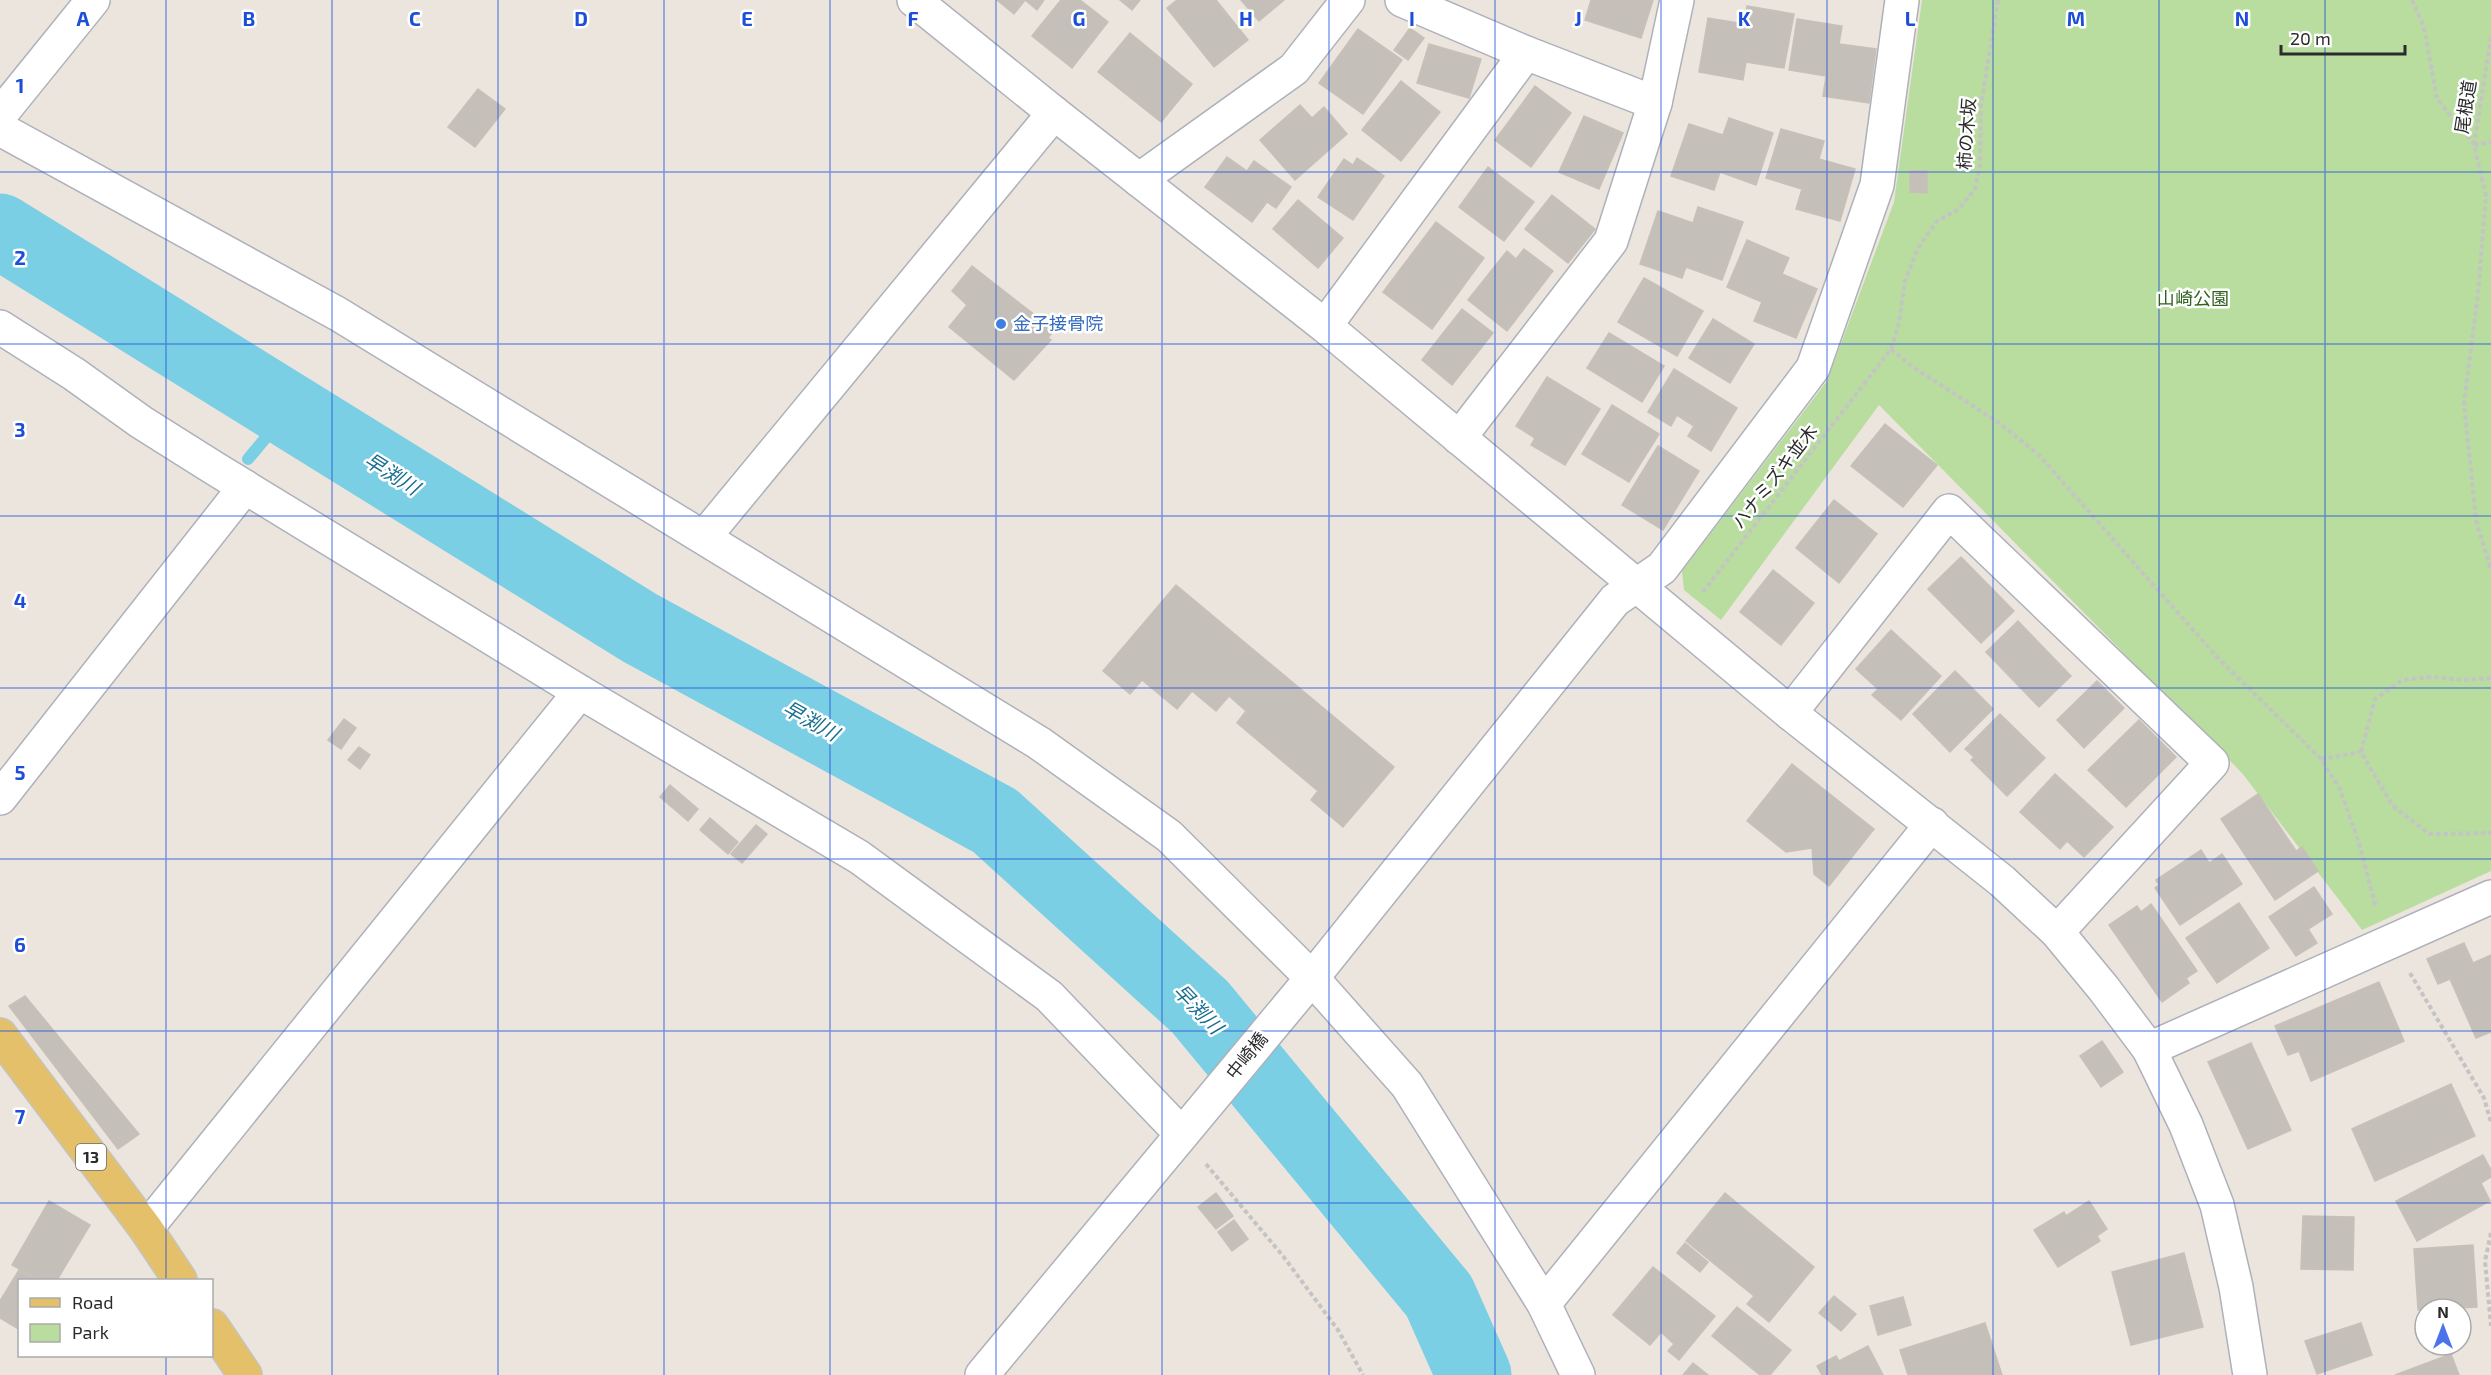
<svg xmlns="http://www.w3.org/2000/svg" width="2491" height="1375" font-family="'Exo 2','Noto Sans JP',sans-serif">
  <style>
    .green { fill: #b8dd9f }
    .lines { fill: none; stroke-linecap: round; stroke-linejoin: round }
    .stream { stroke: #7acfe4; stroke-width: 12 }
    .river { stroke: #7acfe4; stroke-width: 75 }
    .building { fill: #c4c0b9; stroke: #c7c0b8; stroke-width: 1.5 }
    .street-casing { stroke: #aeb1ba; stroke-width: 36 }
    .secondary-casing { stroke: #aeb1ba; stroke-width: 36 }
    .primary-casing { stroke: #c4c4c4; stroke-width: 36 }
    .path { stroke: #c4c4c4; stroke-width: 4; stroke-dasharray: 4.5 3; stroke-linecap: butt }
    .street { stroke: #fff; stroke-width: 33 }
    .secondary { stroke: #fff; stroke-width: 33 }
    .primary { stroke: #e5c06a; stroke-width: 33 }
    .grid { fill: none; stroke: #1d4ed8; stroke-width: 1.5; stroke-opacity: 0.55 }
    .shop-dot { fill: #3f7fe0; stroke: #fff; stroke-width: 2 }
    .labels { text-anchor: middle; stroke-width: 5; stroke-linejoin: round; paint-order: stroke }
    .shield { fill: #fff; stroke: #6b6b6b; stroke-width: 1.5 }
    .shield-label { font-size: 16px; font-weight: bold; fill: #2b2b2b }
    .street-label { font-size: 18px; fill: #2b2b2b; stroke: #fff }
    .park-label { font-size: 18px; fill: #326220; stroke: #fff }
    .shop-label { font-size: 18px; fill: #366cbe; stroke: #fff; text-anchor: start }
    .water-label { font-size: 20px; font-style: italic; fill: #196f91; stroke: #fff }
    .grid-label { font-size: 20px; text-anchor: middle; font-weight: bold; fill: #1d4ed8; stroke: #fff; stroke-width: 5; stroke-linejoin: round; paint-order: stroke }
  </style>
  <rect width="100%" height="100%" fill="#ebe5de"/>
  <!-- green -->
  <polygon class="green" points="1922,0 2491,0 2491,871 2362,930 2242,773 1879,405 1721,620 1684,590 1682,571 1827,381 1894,202"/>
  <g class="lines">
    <!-- stream -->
    <polyline class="stream" points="248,459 289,410"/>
    <!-- river -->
    <polyline class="river" points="0,231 640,628 995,821 1200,1007 1439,1296 1474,1375"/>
  </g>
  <!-- building -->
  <g class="building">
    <polygon points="997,0 1044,0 1037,10 1025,0 1014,14"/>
    <polygon points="1061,0 1080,0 1108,22 1072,68 1032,36"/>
    <polygon points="1120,0 1140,0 1132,10"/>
    <polygon points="1177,0 1216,0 1248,40 1214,67 1167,8"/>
    <polygon points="1241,0 1284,0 1259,21"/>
    <polygon points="1591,0 1653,0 1641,38 1585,20"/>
    <polygon points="1747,6 1794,14 1784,68 1746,62 1743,80 1699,72 1708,18 1745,24"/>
    <polygon points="1797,19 1842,26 1839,44 1876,49 1869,103 1823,96 1826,76 1789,70"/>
    <polygon points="1410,28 1424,38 1408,60 1394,50"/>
    <polygon points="1358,29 1402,60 1363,114 1319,83"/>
    <polygon points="1130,33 1192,84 1161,122 1098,72"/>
    <polygon points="1429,44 1481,59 1469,98 1417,83"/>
    <polygon points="1401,81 1440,112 1401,161 1362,130"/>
    <polygon points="1535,86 1571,113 1531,167 1495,140"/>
    <polygon points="478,89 505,109 475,147 448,127"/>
    <polygon points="1300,105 1312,118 1324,107 1347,134 1295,180 1260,140"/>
    <polygon points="1584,116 1623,133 1599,189 1559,172"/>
    <polygon points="1729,118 1773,133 1756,185 1720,172 1714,190 1671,176 1689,124 1723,135"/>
    <polygon points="1781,129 1824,141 1819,159 1855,169 1840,221 1796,209 1802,189 1766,178"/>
    <polygon points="1227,157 1247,171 1254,161 1291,187 1276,208 1267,202 1252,222 1205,187"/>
    <polygon points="1357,158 1384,176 1353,220 1318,197 1344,159 1353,165"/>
    <polygon points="1488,167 1534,202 1504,241 1459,207"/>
    <polygon points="1910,171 1927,171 1927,193 1910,192"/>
    <polygon points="1552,195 1595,229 1568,263 1525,229"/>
    <polygon points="1298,200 1343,238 1318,268 1273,229"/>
    <polygon points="1698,207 1743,222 1722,280 1686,267 1682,278 1640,264 1658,211 1693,223"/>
    <polygon points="1436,222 1484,258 1432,329 1383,292"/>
    <polygon points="1747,240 1789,258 1782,274 1817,289 1796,338 1754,321 1762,302 1727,287"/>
    <polygon points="1524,249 1553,271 1507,331 1468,300 1507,251 1516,259"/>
    <polygon points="972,266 1054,330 1048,338 1051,340 1014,380 949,327 967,305 952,291"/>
    <polygon points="1644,278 1703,311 1677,356 1618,322"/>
    <polygon points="1462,309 1493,333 1452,385 1422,360"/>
    <polygon points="1713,319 1754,344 1730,383 1689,358"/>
    <polygon points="1609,333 1664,366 1642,402 1587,368"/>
    <polygon points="1674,369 1737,408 1711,451 1688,436 1694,426 1677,415 1671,426 1648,412"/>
    <polygon points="1547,377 1600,409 1565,465 1531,445 1535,438 1516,426"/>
    <polygon points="1612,405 1659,434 1629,482 1582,454"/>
    <polygon points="1885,424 1937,465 1903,507 1851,466"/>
    <polygon points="1658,446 1699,471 1663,530 1622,505"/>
    <polygon points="1834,500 1877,534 1839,583 1796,548"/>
    <polygon points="1961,557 2014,611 1981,643 1928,589"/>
    <polygon points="1773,570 1814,603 1781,645 1740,612"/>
    <polygon points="1176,585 1394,767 1343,827 1311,800 1318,791 1237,723 1246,711 1229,696 1216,711 1192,691 1177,709 1142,680 1130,694 1103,671"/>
    <polygon points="2018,621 2071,676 2039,707 1986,652"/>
    <polygon points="1891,630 1941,676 1901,720 1872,695 1878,689 1856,669"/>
    <polygon points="1955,671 1993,709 1950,752 1913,714"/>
    <polygon points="2097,681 2124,708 2084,748 2057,720"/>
    <polygon points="2000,714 2045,758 2007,796 1971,760 1974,757 1965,749"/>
    <polygon points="344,719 356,728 341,749 328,740"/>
    <polygon points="2139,720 2176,757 2126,807 2088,770"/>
    <polygon points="359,747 370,755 360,769 348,760"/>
    <polygon points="1792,764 1874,829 1829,886 1814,874 1812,848 1786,852 1747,821"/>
    <polygon points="2055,774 2113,827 2084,857 2067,841 2060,849 2020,812"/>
    <polygon points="670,785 698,809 688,821 660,797"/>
    <polygon points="2258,794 2296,851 2302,847 2318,871 2275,900 2221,819"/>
    <polygon points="710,818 738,842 728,854 700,830"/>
    <polygon points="756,825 767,834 742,863 731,854"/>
    <polygon points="2201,850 2209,863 2222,854 2242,884 2180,925 2155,888 2159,885 2156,880"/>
    <polygon points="2314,887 2332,914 2308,929 2317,943 2296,956 2269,917"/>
    <polygon points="2239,903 2269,948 2217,983 2186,938"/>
    <polygon points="2151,904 2197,971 2186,978 2189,983 2162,1002 2109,925 2137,906 2141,912"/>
    <polygon points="2464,943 2473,963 2491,955 2491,1032 2476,1038 2450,979 2438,984 2427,959"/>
    <polygon points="2379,982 2404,1041 2311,1081 2299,1051 2288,1055 2275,1026"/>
    <polygon points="25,996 139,1134 118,1149 9,1006"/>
    <polygon points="2102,1041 2123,1072 2101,1087 2080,1056"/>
    <polygon points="2251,1043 2291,1130 2248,1149 2208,1062"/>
    <polygon points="2451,1084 2475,1136 2375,1181 2352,1129"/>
    <polygon points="2483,1155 2491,1170 2491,1177 2481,1183 2490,1201 2417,1241 2396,1201"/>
    <polygon points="1216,1193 1233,1216 1216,1229 1198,1207"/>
    <polygon points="1725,1193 1814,1267 1769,1322 1747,1304 1754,1296 1686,1241"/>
    <polygon points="49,1201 90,1225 57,1280 39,1280 12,1265"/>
    <polygon points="2089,1201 2107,1229 2097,1236 2100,1241 2058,1267 2034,1230 2064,1212 2066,1216"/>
    <polygon points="2303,1216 2354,1217 2353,1270 2301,1269"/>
    <polygon points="1234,1220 1248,1239 1232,1251 1218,1232"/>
    <polygon points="1685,1243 1708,1262 1700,1272 1677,1253"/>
    <polygon points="2473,1245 2477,1307 2418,1310 2414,1249"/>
    <polygon points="2184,1253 2203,1327 2131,1345 2112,1272"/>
    <polygon points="1653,1267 1715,1316 1679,1360 1668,1351 1674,1344 1661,1332 1650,1345 1613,1315"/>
    <polygon points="19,1270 36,1280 20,1280 20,1330 0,1318 0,1301"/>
    <polygon points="1834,1296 1856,1314 1841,1331 1819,1313"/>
    <polygon points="1903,1297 1911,1325 1878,1335 1870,1306"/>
    <polygon points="1737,1307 1791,1350 1770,1375 1760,1375 1712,1336"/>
    <polygon points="1985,1323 2002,1375 1908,1375 1900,1350"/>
    <polygon points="2361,1323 2372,1355 2317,1374 2305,1341"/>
    <polygon points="1868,1346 1883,1375 1822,1375 1817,1366 1836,1356 1839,1361"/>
    <polygon points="2451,1354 2459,1375 2395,1375"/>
    <polygon points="1693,1363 1708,1375 1683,1375"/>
  </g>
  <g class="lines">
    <!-- street casing -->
    <g class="street-casing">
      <g id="street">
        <polyline points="1402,0 1526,53 1655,103"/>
        <polyline points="0,115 93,0"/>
        <polyline points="0,129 338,314 1039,743 1169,836 1312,978 1407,1085 1544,1304 1578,1375"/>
        <polyline points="1139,180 1294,69 1348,0"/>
        <polyline points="1325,326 1526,53"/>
        <polyline points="0,327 74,374 141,422 214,468 580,692 859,857 1049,996 1171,1123"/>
        <polyline points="1459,438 1611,241 1655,103 1677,0"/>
        <polyline points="705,536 1054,113"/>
        <polyline points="1790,713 1949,511 2212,763 2057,932"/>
        <polyline points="0,798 245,487"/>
        <polyline points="2149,1049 2491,897"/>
        <polyline points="146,1229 580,692"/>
        <polyline points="1544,1304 1932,824"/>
        <polyline points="982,1375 1312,978 1615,600 1662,568 1813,368 1877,185 1902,0"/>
      </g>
    </g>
    <!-- secondary casing -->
    <g class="secondary-casing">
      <polyline id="secondary" points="914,0 1054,113 1325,326 1790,713 2002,881 2057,932 2104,989 2149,1049 2186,1125 2217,1205 2236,1287 2250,1375"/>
    </g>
    <!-- primary casing -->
    <g class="primary-casing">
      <g id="primary">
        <polyline points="0,1035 146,1229 180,1280"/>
        <polyline points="212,1326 245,1375"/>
      </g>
    </g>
    <!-- path -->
    <g class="path">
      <polyline points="2412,0 2424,27 2437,99 2474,144"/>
      <polyline points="2491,37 2474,145 2486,196 2478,294 2464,403 2476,520 2491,570"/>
      <polyline points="2474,145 2491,142"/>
      <polyline points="1891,349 1913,367 1999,423 2038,454 2216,656 2321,759 2340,789 2359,843 2376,908"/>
      <polyline points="1703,592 1891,349 1899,323 1905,281 1918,248 1937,221 1959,209 1975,189 1980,165 1981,106 1998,0"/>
      <polyline points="2491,678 2464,680 2432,677 2402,680 2375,699 2361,752 2392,805 2429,834 2491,833"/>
      <polyline points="2321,759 2361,752"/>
      <polyline points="2410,973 2484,1098 2491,1122"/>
      <polyline points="1206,1164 1283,1256 1338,1330 1363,1375"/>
      <polyline points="2491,1233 2485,1261 2491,1326"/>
    </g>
    <!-- street -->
    <use href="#street" class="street"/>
    <!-- secondary -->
    <use href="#secondary" class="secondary"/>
    <!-- primary -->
    <use href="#primary" class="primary"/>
  </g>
  <!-- grid -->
  <path class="grid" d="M166,0V1280M332,0V1375M498,0V1375M664,0V1375M830,0V1375M996,0V1375M1162,0V1375M1329,0V1375M1495,0V1375M1661,0V1375M1827,0V1375M1993,0V1375M2159,0V1375M2325,0V1375M0,172H2491M0,344H2491M0,516H2491M0,688H2491M0,859H2491M0,1031H2491M0,1203H2491M166,1356V1375"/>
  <!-- markers -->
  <circle class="shop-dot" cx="1001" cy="324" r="6"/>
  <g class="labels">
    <!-- shield labels -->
    <rect class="shield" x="76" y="1144" width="30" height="26" rx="4.5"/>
    <g class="shield-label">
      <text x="91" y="1163">13</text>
    </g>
    <!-- street labels -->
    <g class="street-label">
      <text transform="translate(2466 107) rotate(-81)" y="6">尾根道</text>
      <text transform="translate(1967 134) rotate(-86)" y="6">柿の木坂</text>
      <text transform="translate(1775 477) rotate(-52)" y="6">ハナミズキ並木</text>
      <text transform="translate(1247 1056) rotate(-51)" y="6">中崎橋</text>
    </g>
    <!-- park labels -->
    <g class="park-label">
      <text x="2193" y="305">山崎公園</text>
    </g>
    <!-- shop labels -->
    <g class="shop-label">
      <text x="1013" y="330">金子接骨院</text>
    </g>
    <!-- water labels -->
    <g class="water-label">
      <text transform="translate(392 474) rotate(32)" y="7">早渕川</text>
      <text transform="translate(811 721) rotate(29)" y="7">早渕川</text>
      <text transform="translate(1198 1009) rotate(46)" y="7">早渕川</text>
    </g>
  </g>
  <g class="grid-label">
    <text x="83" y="26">A</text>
    <text x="249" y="26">B</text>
    <text x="415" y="26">C</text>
    <text x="581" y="26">D</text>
    <text x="747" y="26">E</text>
    <text x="913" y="26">F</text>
    <text x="1079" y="26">G</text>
    <text x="1246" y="26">H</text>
    <text x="1412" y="26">I</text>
    <text x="1578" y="26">J</text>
    <text x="1744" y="26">K</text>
    <text x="1910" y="26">L</text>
    <text x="2076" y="26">M</text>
    <text x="2242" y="26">N</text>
    <text x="20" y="93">1</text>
    <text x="20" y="265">2</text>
    <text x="20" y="437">3</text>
    <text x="20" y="608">4</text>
    <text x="20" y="780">5</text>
    <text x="20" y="952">6</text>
    <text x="20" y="1124">7</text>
  </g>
  <!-- legend -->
  <rect x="18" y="1279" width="195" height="78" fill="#ffffff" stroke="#aaaaaa" stroke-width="1.5"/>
  <rect x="30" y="1298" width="30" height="9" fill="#e5c06a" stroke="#aaaaaa" stroke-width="1.5"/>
  <text x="72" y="1309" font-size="18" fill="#2b2b2b">Road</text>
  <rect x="30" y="1324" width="30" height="18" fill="#b8dd9f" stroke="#aaaaaa" stroke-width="1.5"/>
  <text x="72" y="1339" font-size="18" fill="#2b2b2b">Park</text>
  <!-- north arrow -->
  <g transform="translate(2443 1327)"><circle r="28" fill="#ffffff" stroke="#aaaaaa" stroke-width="1.5"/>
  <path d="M0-4.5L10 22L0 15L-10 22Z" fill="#4c73eb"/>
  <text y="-9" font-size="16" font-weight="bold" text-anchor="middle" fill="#2b2b2b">N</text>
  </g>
  <!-- scale -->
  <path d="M2281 45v9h124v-9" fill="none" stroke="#2b2b2b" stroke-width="3"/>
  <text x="2290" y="45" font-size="18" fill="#2b2b2b" stroke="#ffffff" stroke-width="4.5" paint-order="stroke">20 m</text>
</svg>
